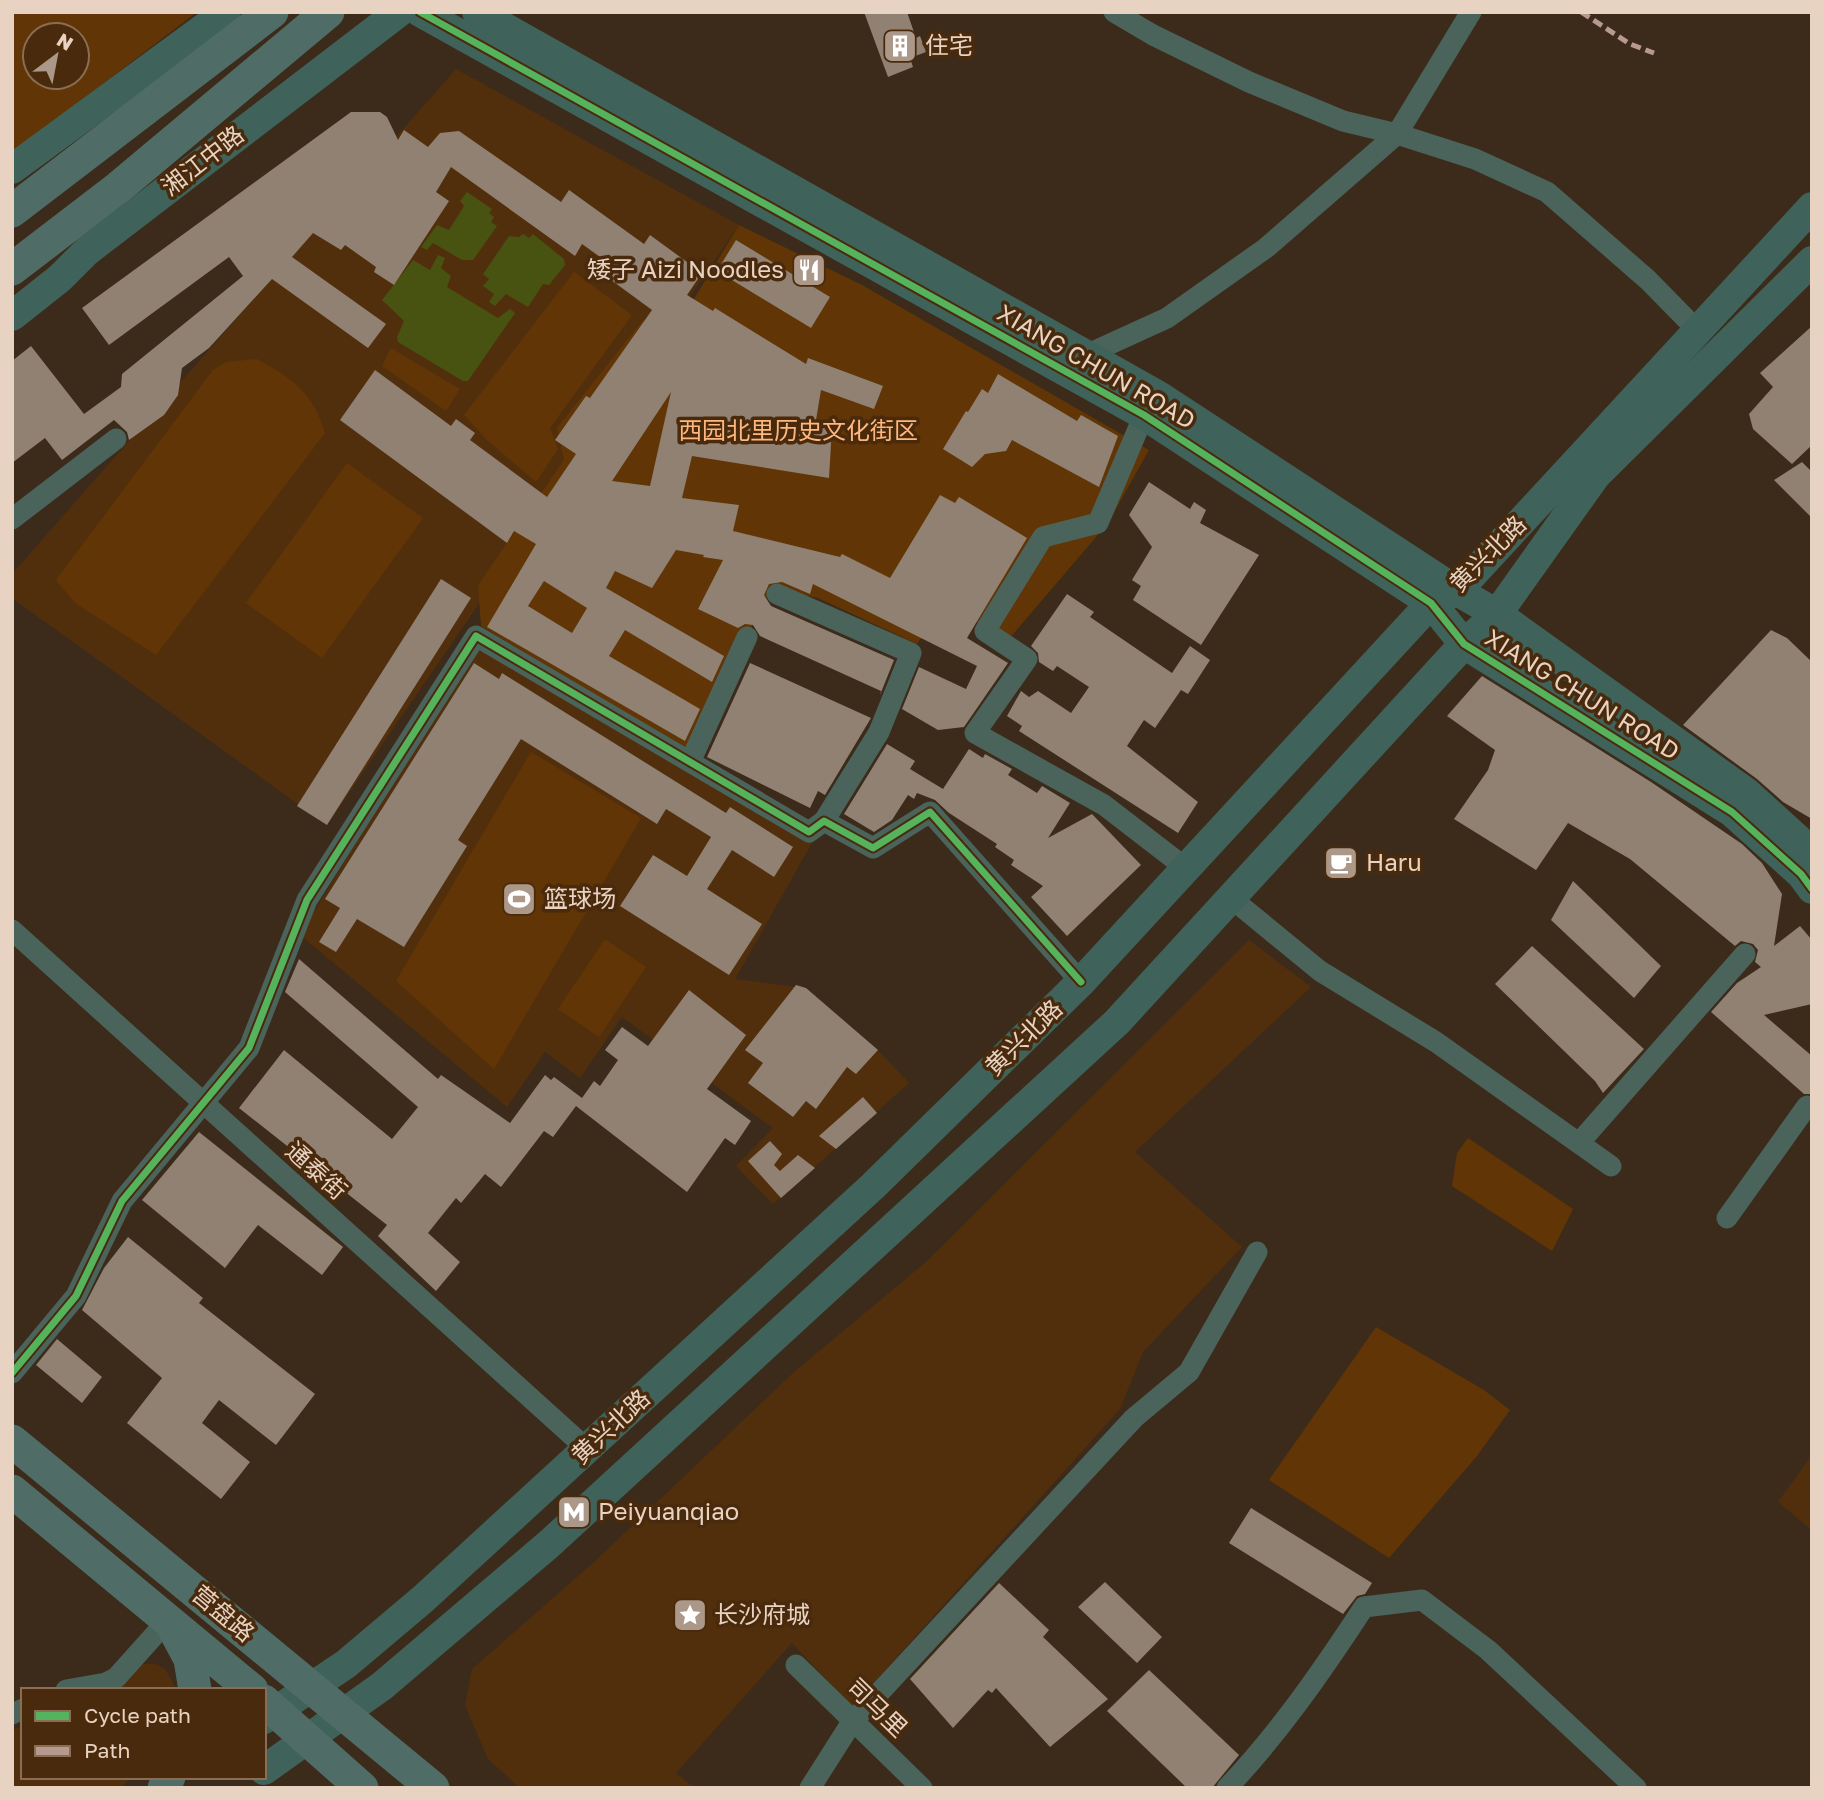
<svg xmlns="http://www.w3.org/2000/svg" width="1824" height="1800" font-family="'Golos Text','Noto Sans SC',sans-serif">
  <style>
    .built { fill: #522f0c }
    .green { fill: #613505; fill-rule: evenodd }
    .water { fill: #485211 }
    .building { fill: #908173; fill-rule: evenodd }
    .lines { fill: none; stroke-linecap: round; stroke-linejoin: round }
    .street { stroke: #4a645c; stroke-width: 21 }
    .secondary { stroke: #3f625a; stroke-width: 30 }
    .primary { stroke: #4f6d66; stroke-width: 33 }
    .quiet { stroke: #b69a8f; stroke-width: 5; stroke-dasharray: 10 5; stroke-linecap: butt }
    .cycleway-casing { stroke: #4a2a0c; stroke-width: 11 }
    .cycleway { stroke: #56b35d; stroke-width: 7 }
    .labels { text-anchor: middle; stroke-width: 7; stroke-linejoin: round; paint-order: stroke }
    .poi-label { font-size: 24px; fill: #e8d3c3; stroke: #4a2a0c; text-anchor: start }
    .street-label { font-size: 24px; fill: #e8d3c3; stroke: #4a2a0c }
    .park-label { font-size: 24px; fill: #feb87f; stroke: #4a2a0c }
  </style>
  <rect width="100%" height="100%" fill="#3c2b1a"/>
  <!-- built -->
  <g class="built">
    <polygon points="456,69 739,225 327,825 12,598 12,574"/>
    <polygon points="477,643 813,841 735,979 806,988 878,1050 909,1083 773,1204 736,1166 773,1128 622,1017 580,1078 545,1052 507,1107 300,935"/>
    <polygon points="1249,940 1311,987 1135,1152 1242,1247 1143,1352 1120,1409 852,1707 792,1643 676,1773 695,1788 520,1788 488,1759 465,1705 472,1669 593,1563 794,1372 926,1262"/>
    <polygon points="1812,1455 1812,1530 1778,1502"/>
    <polygon points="143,1664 155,1664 165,1669 177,1690 109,1690"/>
    <polygon points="23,1726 23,1777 132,1777 120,1788 12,1788 12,1730"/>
  </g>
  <!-- green -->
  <g class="green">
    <path d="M12,12H197L12,153ZM35,35H77V77H35Z"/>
    <polygon points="739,225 862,285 1149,450 1108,523 1009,639 945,605 917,644 818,598 771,588 690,753 481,626 478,585 564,460 557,428 643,320 672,335"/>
    <polygon points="574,272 632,315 550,428 558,449 536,482 487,440 464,415"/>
    <polygon points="391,348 460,389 446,411 382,366"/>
    <path d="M257,359C293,379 313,393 325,433L156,655L75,603L56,580L213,370L226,362Z"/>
    <polygon points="347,463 423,518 322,658 246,603"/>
    <polygon points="531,752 641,818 494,1069 396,981"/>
    <polygon points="605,939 646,967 599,1037 558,1009"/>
    <polygon points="1468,1138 1573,1209 1552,1251 1452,1186 1457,1153"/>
    <polygon points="1376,1327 1484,1390 1510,1410 1477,1456 1389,1558 1269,1480"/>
  </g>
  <!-- water -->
  <g class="water">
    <polygon points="467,192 492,209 489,213 494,217 491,222 497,226 473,260 462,260 433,243 427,250 421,247 437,225 449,230 464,206 460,201"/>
    <polygon points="523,234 529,238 533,234 564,259 565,265 549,285 543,284 528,307 506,294 495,306 489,302 494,294 483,286 489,279 483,274 509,236 519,237"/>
    <polygon points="438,255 445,258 441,268 451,276 447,287 498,318 510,309 515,313 468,381 463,381 398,342 397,337 404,321 382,300 413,260 430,270"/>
  </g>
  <!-- building -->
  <g class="building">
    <polygon points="864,12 907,12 916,38 920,36 926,52 910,58 913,67 888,77"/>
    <path d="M351,112H380L387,117L398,140L404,130L428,147L440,133L459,131L561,202L569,190L644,244L650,235L702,273L687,295L713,311L715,308L806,364L808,358L883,386L874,409L821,390L815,426L832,427L829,478L692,456L682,498L739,505L733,531L840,557L842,554L890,578L940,495L955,503L959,497L1027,538L967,638L1008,663L964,727L938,730L902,709L919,667L966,689L977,666L813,584L810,594L782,582L769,584L764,595L771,606L894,660L880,695L881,691L760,636L753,625L745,624L738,628L698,609L723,560L703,557L704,555L676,550L652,588L615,571L606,588L724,656L712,682L625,630L609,656L700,709L685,741L487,627L536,544L514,531L507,543L340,420L375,370L451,426L456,419L475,433L470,440L547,497L576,454L555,440L586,396L590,398L652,310L607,277L614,267L582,244L575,256L451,167L436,192L449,201L394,285L374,272L376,267L345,245L341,250L313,233L292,257L386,324L368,348L272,279L209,348L182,368L178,395L164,415L129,440L127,432L114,420L62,460L45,438L12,463V361L31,346L84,414L121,387L122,374L243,276L229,257L109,345L82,308ZM671,392L650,486L612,481ZM544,581L587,608L572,633L528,606Z"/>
    <polygon points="736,240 830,297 811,328 717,271"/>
    <polygon points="1812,326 1812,445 1792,464 1753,429 1749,414 1773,387 1760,373"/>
    <polygon points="998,374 1077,421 1081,415 1118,436 1099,487 1012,440 1006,451 985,454 972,467 943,449 966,411 968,412 982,389 988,393"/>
    <polygon points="1802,462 1812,472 1812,518 1774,480"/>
    <polygon points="1149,482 1190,509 1194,502 1206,510 1200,523 1259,555 1201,645 1133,600 1141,586 1132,580 1152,547 1129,515"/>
    <polygon points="441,579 471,598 327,825 297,806"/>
    <polygon points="1067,594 1094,612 1090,617 1172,673 1190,646 1210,660 1188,694 1181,690 1155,728 1144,720 1127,746 1198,802 1178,833 1019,731 1022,726 1007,716 1021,691 1029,697 1038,691 1071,713 1089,687 1057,666 1053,671 1039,662 1038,653 1031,646"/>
    <polygon points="1771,630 1787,638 1812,662 1812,819 1783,802 1757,779 1683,725"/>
    <polygon points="474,663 499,679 502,673 726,813 730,807 793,847 774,877 732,850 707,889 762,924 729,975 620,906 653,855 687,876 711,837 666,809 657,824 521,739 458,840 467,846 404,947 357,919 336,952 319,942 340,908 325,899"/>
    <polygon points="750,663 871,718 825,795 818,791 810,808 707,757"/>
    <polygon points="1482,676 1651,782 1742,844 1762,863 1782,894 1774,946 1800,926 1812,940 1812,1004 1764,1015 1812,1056 1812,1094 1804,1094 1711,1012 1737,983 1761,967 1755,962 1758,950 1753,944 1741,941 1735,946 1630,859 1568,823 1536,870 1454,819 1488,770 1495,750 1447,716"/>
    <polygon points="887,744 915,761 910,769 943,789 969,749 983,758 985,754 1012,769 1008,775 1037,793 1042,786 1070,803 1048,838 1092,814 1141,865 1067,936 1031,897 1043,886 1011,865 1014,860 995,847 997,844 949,813 935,800 917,793 914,799 908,795 892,820 874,832 844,814"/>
    <polygon points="1573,881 1661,966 1634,998 1551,920"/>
    <polygon points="1532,946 1644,1049 1603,1093 1595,1081 1495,984"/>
    <polygon points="299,959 438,1079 441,1075 510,1123 545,1075 551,1080 554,1077 582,1098 594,1081 600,1086 618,1060 605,1050 622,1027 648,1046 689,990 746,1035 707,1089 751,1121 735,1145 725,1138 687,1192 576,1106 553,1137 544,1131 501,1187 485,1174 461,1203 456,1198 428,1233 460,1262 436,1291 378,1236 387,1225 239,1108 284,1050 392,1139 418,1107 285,992"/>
    <polygon points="796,985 806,988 878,1050 856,1074 847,1067 816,1109 806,1101 793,1117 748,1083 763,1063 745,1050"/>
    <polygon points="863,1097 877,1113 836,1149 819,1136"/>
    <polygon points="199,1132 343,1247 322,1275 258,1225 225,1268 142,1200"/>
    <polygon points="770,1141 782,1154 774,1165 780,1171 798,1155 815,1168 781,1198 748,1161"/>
    <polygon points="128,1237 203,1298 199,1303 315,1394 276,1445 219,1400 202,1423 250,1462 221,1499 127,1423 162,1378 82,1310 104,1268"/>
    <polygon points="57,1339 102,1377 82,1403 36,1365"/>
    <polygon points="1251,1508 1372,1583 1365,1594 1357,1596 1343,1614 1229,1543"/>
    <polygon points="1105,1582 1162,1637 1137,1663 1078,1607"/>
    <polygon points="999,1583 1049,1630 1043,1637 1108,1699 1050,1747 996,1688 992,1693 988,1690 953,1728 910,1679"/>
    <polygon points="1149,1670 1239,1755 1212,1788 1187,1788 1107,1711"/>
  </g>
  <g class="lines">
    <!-- street -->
    <g class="street">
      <polyline points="1114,12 1153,35 1249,82 1343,121 1397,134 1475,159 1547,192 1648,280 1698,331"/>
      <polyline points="1086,355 1167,318 1266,248 1397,134 1471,12"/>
      <polyline points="1144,415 1098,523 1043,537 985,631 1027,659 975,733 1104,805 1187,869"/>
      <polyline points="12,519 116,439"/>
      <polyline points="777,594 911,653 879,732 824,821"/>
      <polyline points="690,762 747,637"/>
      <polyline points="1231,898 1320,971 1436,1042 1611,1166"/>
      <polyline points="12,930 587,1449"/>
      <polyline points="1579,1143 1745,954"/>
      <polyline points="1727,1218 1807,1106"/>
      <polyline points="12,1373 76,1296 122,1201 249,1048 307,900 476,636 809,832 824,821 873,848 930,812 1081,982"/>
      <polyline points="796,1665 922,1788"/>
      <polyline points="66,1690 106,1683 116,1678 168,1620"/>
      <polyline points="12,1714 23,1709"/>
      <polyline points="810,1788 852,1722 1134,1418 1189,1372 1257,1252"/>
      <path d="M1227,1788C1280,1732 1322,1671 1364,1607L1422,1600L1488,1650L1636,1788"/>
    </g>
    <!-- secondary -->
    <g class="secondary">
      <polyline points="420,12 1144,415 1431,603 1464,644 1732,812 1801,874 1812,889"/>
      <polyline points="477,12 1159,396 1457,591 1497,614 1747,793 1812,852"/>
      <polyline points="12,169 226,12"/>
      <polyline points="12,316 60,278 87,251 399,12"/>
      <polyline points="264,1719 346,1664 423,1599 873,1186 1081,982 1431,603 1457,591 1812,207"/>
      <polyline points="264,1770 382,1686 549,1544 1117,1022 1464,644 1497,614 1596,475 1812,261"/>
    </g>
    <!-- primary -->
    <g class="primary">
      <polyline points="12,211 272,12"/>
      <polyline points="12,269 119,187 328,12"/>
      <polyline points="12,1441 433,1788"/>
      <polyline points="12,1491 252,1690"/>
      <polyline points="175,1631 190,1659 195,1690"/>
      <polyline points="264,1701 362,1788"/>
      <polyline points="164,1788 169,1777"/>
    </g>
    <!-- quiet -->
    <polyline class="quiet" points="1581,12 1630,44 1654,53"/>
    <!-- cycleway casing -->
    <g class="cycleway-casing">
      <g id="cycleway">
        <polyline points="420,12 1144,415 1431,603 1464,644 1732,812 1801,874 1812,889"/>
        <polyline points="12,1373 76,1296 122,1201 249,1048 307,900 476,636 809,832 824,821 873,848 930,812 1081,982"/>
      </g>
    </g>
    <!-- cycleway -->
    <use href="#cycleway" class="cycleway"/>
  </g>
  <!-- icons -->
  <defs>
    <g id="building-square" transform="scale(1.75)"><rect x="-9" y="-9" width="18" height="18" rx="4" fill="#ac9888" stroke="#4a2a0c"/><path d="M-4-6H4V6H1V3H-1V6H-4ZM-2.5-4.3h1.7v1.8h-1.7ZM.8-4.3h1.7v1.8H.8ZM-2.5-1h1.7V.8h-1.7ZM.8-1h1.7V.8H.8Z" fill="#fff"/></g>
    <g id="restaurant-square" transform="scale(1.75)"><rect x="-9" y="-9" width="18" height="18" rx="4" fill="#ac9888" stroke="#4a2a0c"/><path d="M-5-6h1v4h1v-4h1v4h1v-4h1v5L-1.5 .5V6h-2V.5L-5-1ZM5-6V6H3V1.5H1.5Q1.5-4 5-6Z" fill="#fff"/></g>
    <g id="cafe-square" transform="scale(1.75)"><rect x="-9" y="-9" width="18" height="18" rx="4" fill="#ac9888" stroke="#4a2a0c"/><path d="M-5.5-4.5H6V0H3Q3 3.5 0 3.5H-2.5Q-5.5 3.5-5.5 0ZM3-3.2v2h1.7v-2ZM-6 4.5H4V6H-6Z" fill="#fff"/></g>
    <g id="stadium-square" transform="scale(1.75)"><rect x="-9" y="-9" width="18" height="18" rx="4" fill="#ac9888" stroke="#4a2a0c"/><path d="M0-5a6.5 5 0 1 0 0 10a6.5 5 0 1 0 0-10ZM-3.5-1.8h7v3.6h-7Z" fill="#fff"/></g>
    <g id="metro-square" transform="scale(1.75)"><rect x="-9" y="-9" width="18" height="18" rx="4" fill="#ac9888" stroke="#4a2a0c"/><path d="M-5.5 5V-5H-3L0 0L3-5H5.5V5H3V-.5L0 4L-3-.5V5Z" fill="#fff"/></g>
    <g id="sight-square" transform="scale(1.75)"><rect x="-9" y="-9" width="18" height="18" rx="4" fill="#ac9888" stroke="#4a2a0c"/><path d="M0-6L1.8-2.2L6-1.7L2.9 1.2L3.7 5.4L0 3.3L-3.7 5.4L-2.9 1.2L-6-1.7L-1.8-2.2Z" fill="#fff"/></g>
  </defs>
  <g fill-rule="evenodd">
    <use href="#building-square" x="900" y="46"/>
    <use href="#restaurant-square" x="809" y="270"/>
    <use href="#cafe-square" x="1341" y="863"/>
    <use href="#stadium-square" x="519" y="899"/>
    <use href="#metro-square" x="574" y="1512"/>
    <use href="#sight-square" x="690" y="1615"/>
  </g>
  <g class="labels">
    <!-- poi labels -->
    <g class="poi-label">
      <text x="925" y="54">住宅</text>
      <text x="784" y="278" text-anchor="end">矮子 Aizi Noodles</text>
      <text x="1366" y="871">Haru</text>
      <text x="544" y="907">篮球场</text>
      <text x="598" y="1520">Peiyuanqiao</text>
      <text x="714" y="1623">长沙府城</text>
    </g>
    <!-- street labels -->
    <g class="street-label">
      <text transform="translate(203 161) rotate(-38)" y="8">湘江中路</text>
      <text transform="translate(1096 367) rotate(30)" y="8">XIANG CHUN ROAD</text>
      <text transform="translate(1488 554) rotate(-45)" y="8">黄兴北路</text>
      <text transform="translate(1582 695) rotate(32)" y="8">XIANG CHUN ROAD</text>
      <text transform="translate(1024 1038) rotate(-44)" y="8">黄兴北路</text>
      <text transform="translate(316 1171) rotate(42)" y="8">通泰街</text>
      <text transform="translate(611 1427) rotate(-43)" y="8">黄兴北路</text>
      <text transform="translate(223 1614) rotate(40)" y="8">营盘路</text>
      <text transform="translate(877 1708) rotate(44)" y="8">司马里</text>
    </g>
    <!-- park labels -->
    <g class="park-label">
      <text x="798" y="439">西园北里历史文化街区</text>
    </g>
  </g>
  <!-- border -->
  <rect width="1824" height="1800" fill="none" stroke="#e8d3c3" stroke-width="28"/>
  <!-- legend -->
  <rect x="21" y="1688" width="245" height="91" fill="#4a2a0c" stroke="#896e55" stroke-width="2"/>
  <rect x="35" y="1711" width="35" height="10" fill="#56b35d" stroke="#896e55" stroke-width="2"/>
  <text x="84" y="1723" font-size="21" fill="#e8d3c3">Cycle path</text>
  <rect x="35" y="1746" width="35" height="10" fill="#b69a8f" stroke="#896e55" stroke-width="2"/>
  <text x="84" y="1758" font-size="21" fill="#e8d3c3">Path</text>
  <!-- north arrow -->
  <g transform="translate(56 56) rotate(32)"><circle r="33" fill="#4a2a0c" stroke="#896e55" stroke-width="2"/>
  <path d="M0-5L12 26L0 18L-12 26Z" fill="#ac9888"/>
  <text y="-10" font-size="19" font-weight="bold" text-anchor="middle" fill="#e8d3c3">N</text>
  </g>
</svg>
